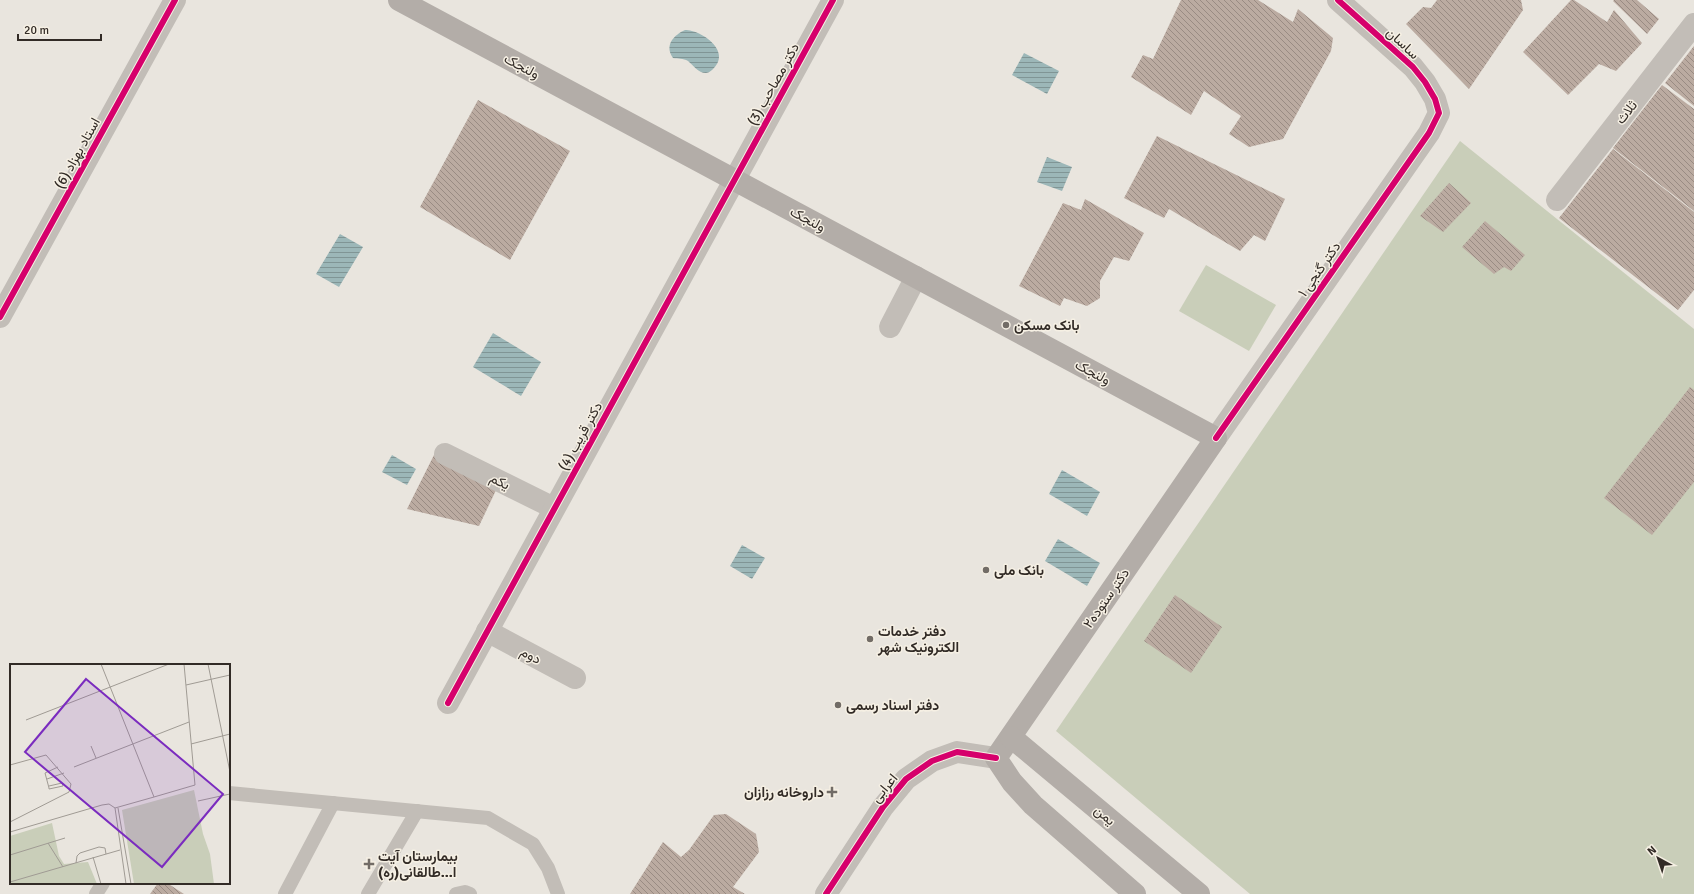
<svg xmlns="http://www.w3.org/2000/svg" width="1694" height="894" font-family="Signika,Vazirmatn,sans-serif">
  <style>
    .green { fill: #c9ceb9 }
    .water { fill: url(#water-rules) }
    .building { fill: url(#building-back-hatch) }
    .lines { fill: none; stroke-linecap: round; stroke-linejoin: round }
    .service { stroke: #c2bdb7; stroke-width: 14 }
    .minor { stroke: #c2bdb7; stroke-width: 22 }
    .tertiary { stroke: #c2bdb7; stroke-width: 22 }
    .secondary { stroke: #b3ada8; stroke-width: 22 }
    .cycleway-casing { stroke: #f6f0e4; stroke-width: 8 }
    .cycleway { stroke: #d6006c; stroke-width: 6 }
    .poi-dot { fill: #726c66; stroke: #f6f0e4; stroke-width: 1.5 }
    .labels { text-anchor: middle; stroke-width: 3; stroke-linejoin: round; paint-order: stroke }
    .street-label { font-size: 14px; fill: #322b26; stroke: #f6f0e4 }
    .poi-label { font-size: 14px; font-weight: bold; fill: #322b26; stroke: #f6f0e4; text-anchor: start }
    .inset-road { fill: none; stroke: #a09b94; stroke-width: 1 }
    .view { fill: #7b2cbf; fill-opacity: 0.15; stroke: #7b2cbf; stroke-width: 2 }
    .inset-edge { fill: none; stroke: #322b26; stroke-width: 2 }
  </style>
  <defs>
    <pattern id="water-rules" width="6" height="5" patternUnits="userSpaceOnUse"><rect width="6" height="5" fill="#9cb7b8"/><path d="M0 2.5h6" fill="none" stroke="#809595"/></pattern>
    <pattern id="building-back-hatch" width="6" height="6" patternUnits="userSpaceOnUse"><rect width="6" height="6" fill="#bbaba1"/><path d="M-1 5l2 2M0 0l6 6M5-1l2 2" fill="none" stroke="#998b83"/></pattern>
  </defs>
  <rect width="100%" height="100%" fill="#e9e5de"/>
  <!-- green -->
  <g class="green">
    <polygon points="1460,141 1694,329 1694,894 1250,894 1056,731"/>
    <polygon points="1206,265 1276,305 1249,351 1179,311"/>
  </g>
  <!-- water -->
  <g class="water">
    <path d="M685,30C702,30 731,51 714,68C712,70 709,73 706,73C698,73 693,65 688,61C683,58 678,59 673,58C664,45 674,35 685,30Z"/>
    <polygon points="1024,53 1059,71 1047,94 1012,75"/>
    <polygon points="1047,157 1072,167 1062,191 1037,182"/>
    <polygon points="340,234 363,247 339,287 316,274"/>
    <polygon points="493,333 541,362 521,396 473,367"/>
    <polygon points="392,455 416,469 407,485 382,472"/>
    <polygon points="1062,470 1100,492 1087,516 1049,494"/>
    <polygon points="1058,539 1100,563 1087,586 1045,561"/>
    <polygon points="742,545 765,558 752,579 730,566"/>
  </g>
  <!-- building -->
  <g class="building">
    <polygon points="1181,0 1258,0 1293,22 1298,9 1333,38 1331,51 1283,139 1249,147 1229,134 1241,116 1204,91 1191,115 1131,77 1143,55 1153,59"/>
    <polygon points="1437,0 1521,0 1523,10 1469,89 1406,24 1423,7 1431,8"/>
    <polygon points="1571,0 1574,0 1607,22 1614,10 1642,43 1616,71 1599,64 1568,95 1523,52"/>
    <polygon points="1614,0 1637,0 1659,19 1647,34 1613,1"/>
    <polygon points="1694,46 1694,106 1665,83"/>
    <polygon points="1662,85 1694,109 1694,211 1613,148"/>
    <polygon points="478,100 570,151 510,260 420,207"/>
    <polygon points="1157,136 1285,199 1265,241 1254,235 1240,251 1169,209 1164,218 1124,198"/>
    <polygon points="1613,149 1694,212 1694,290 1678,310 1559,218"/>
    <polygon points="1449,183 1471,203 1443,232 1420,216"/>
    <polygon points="1085,199 1144,233 1129,261 1114,257 1100,281 1100,298 1087,306 1064,298 1060,306 1019,286 1063,203 1081,210"/>
    <polygon points="1485,221 1525,255 1511,271 1504,267 1494,274 1462,247"/>
    <polygon points="1690,387 1694,390 1694,482 1652,535 1604,498"/>
    <polygon points="434,455 498,486 479,526 407,509"/>
    <polygon points="1175,595 1222,627 1191,673 1144,641"/>
    <polygon points="726,814 756,834 759,852 733,887 745,894 630,894 663,842 681,857 689,850 714,815"/>
    <polygon points="158,883 167,883 184,894 150,894"/>
  </g>
  <g class="lines">
    <!-- service -->
    <g class="service">
      <polyline points="229,793 488,818 533,844 548,868 558,894"/>
      <polyline points="96,894 103,883"/>
      <polyline points="285,894 333,803"/>
      <polyline points="368,894 417,811"/>
      <polyline points="456,894 465,892 470,894"/>
    </g>
    <!-- minor -->
    <g class="minor">
      <polyline points="1557,200 1694,24"/>
      <polyline points="0,317 175,0"/>
      <polyline points="890,327 916,277"/>
      <polyline points="445,454 554,508"/>
      <polyline points="487,631 575,678"/>
      <polyline points="448,703 833,0"/>
    </g>
    <!-- tertiary -->
    <g class="tertiary">
      <polyline points="1216,438 1429,133 1439,113 1435,99 1425,82 1413,67 1338,0"/>
      <polyline points="826,894 883,807 906,779 932,761 957,752 996,758"/>
    </g>
    <!-- secondary -->
    <g class="secondary">
      <polyline points="399,0 1216,438 996,758 1012,782 1033,805 1135,894"/>
      <polyline points="1011,737 1199,894"/>
    </g>
    <!-- cycleway casing -->
    <g class="cycleway-casing">
      <g id="cycleway">
        <polyline points="0,317 175,0"/>
        <polyline points="1216,438 1429,133 1439,113 1435,99 1425,82 1413,67 1338,0"/>
        <polyline points="448,703 833,0"/>
        <polyline points="826,894 883,807 906,779 932,761 957,752 996,758"/>
      </g>
    </g>
    <!-- cycleway -->
    <use href="#cycleway" class="cycleway"/>
  </g>
  <!-- markers -->
  <g class="poi-dot">
    <circle cx="1006" cy="325" r="4"/>
    <circle cx="986" cy="570" r="4"/>
    <circle cx="870" cy="639" r="4"/>
    <circle cx="838" cy="705" r="4"/>
    <path d="M830 786h4v4h4v4h-4v4h-4v-4h-4v-4h4z"/>
    <path d="M367 858h4v4h4v4h-4v4h-4v-4h-4v-4h4z"/>
  </g>
  <g class="labels">
    <!-- street labels -->
    <g class="street-label">
      <text transform="translate(1403 43) rotate(43)" y="5">ساسان</text>
      <text transform="translate(522 66) rotate(28)" y="5">ولنجک</text>
      <text transform="translate(773 84) rotate(-61)" y="5">دکتر مصاحب (3)</text>
      <text transform="translate(1626 112) rotate(-52)" y="5">ثلاث</text>
      <text transform="translate(77 153) rotate(-61)" y="5">استاد بهزاد (6)</text>
      <text transform="translate(808 219) rotate(28)" y="5">ولنجک</text>
      <text transform="translate(1319 269) rotate(-55)" y="5">دکتر گنجی ۱</text>
      <text transform="translate(1093 372) rotate(28)" y="5">ولنجک</text>
      <text transform="translate(580 436) rotate(-61)" y="5">دکتر قریب (4)</text>
      <text transform="translate(500 481) rotate(26)" y="5">یکم</text>
      <text transform="translate(1106 598) rotate(-55)" y="5">دکتر ستوده۲</text>
      <text transform="translate(531 655) rotate(28)" y="5">دوم</text>
      <text transform="translate(884 788) rotate(-51)" y="5">اعرابی</text>
      <text transform="translate(1105 815) rotate(40)" y="5">یمن</text>
    </g>
    <!-- poi labels -->
    <g class="poi-label">
      <text x="1014" y="330">بانک مسکن</text>
      <text x="994" y="575">بانک ملی</text>
      <text x="878" y="636">دفتر خدمات<tspan x="878" dy="16">الکترونیک شهر</tspan></text>
      <text x="846" y="710">دفتر اسناد رسمی</text>
      <text x="824" y="797" text-anchor="end">داروخانه رزازان</text>
      <text x="378" y="861">بیمارستان آیت<tspan x="378" dy="16">ا...طالقانی(ره)</tspan></text>
    </g>
  </g>
  <!-- overview -->
  <g transform="translate(10 664)">
    <rect width="220" height="220" fill="#e9e5de"/>
    <path d="M184,126L193,170L200,190L204,220H124L112,146ZM42,159L49,192L54,200L78,198L87,220H0V172Z" fill="#c9ceb9"/>
    <path class="inset-road" d="M91,0L144,133L105,144L116,220M198,0L220,108M176,21L220,11M16,56L159,0M181,80L220,70M81,82L86,94M0,101L36,91L61,120L59,128L0,158M64,103L179,58M37,115L54,109M39,122L52,119L53,122L39,125V124L35,109L48,103M144,133L185,121L174,0M188,137L220,130M108,144L121,220M0,168L92,141L99,140L105,144M38,179L53,203M0,191L55,174M83,193L91,220M66,199L67,192L70,189L89,183L95,184L96,190M0,218L110,186"/>
    <path class="view" d="M76,15L213,130L152,203L15,88Z"/>
    <rect width="220" height="220" class="inset-edge"/>
  </g>
  <!-- north arrow -->
  <g transform="translate(1658 858) rotate(320)" stroke="#f6f0e4" stroke-width="3" paint-order="stroke">
  <path d="M0-3L7 15L0 10L-7 15Z" fill="#322b26"/>
  <text y="-6" font-size="11" font-weight="bold" text-anchor="middle" fill="#322b26">N</text>
  </g>
  <!-- scale -->
  <path d="M18 34v6h83v-6" fill="none" stroke="#322b26" stroke-width="2"/>
  <text x="24" y="34" font-size="12" fill="#322b26" stroke="#f6f0e4" stroke-width="3" paint-order="stroke">20 m</text>
</svg>
